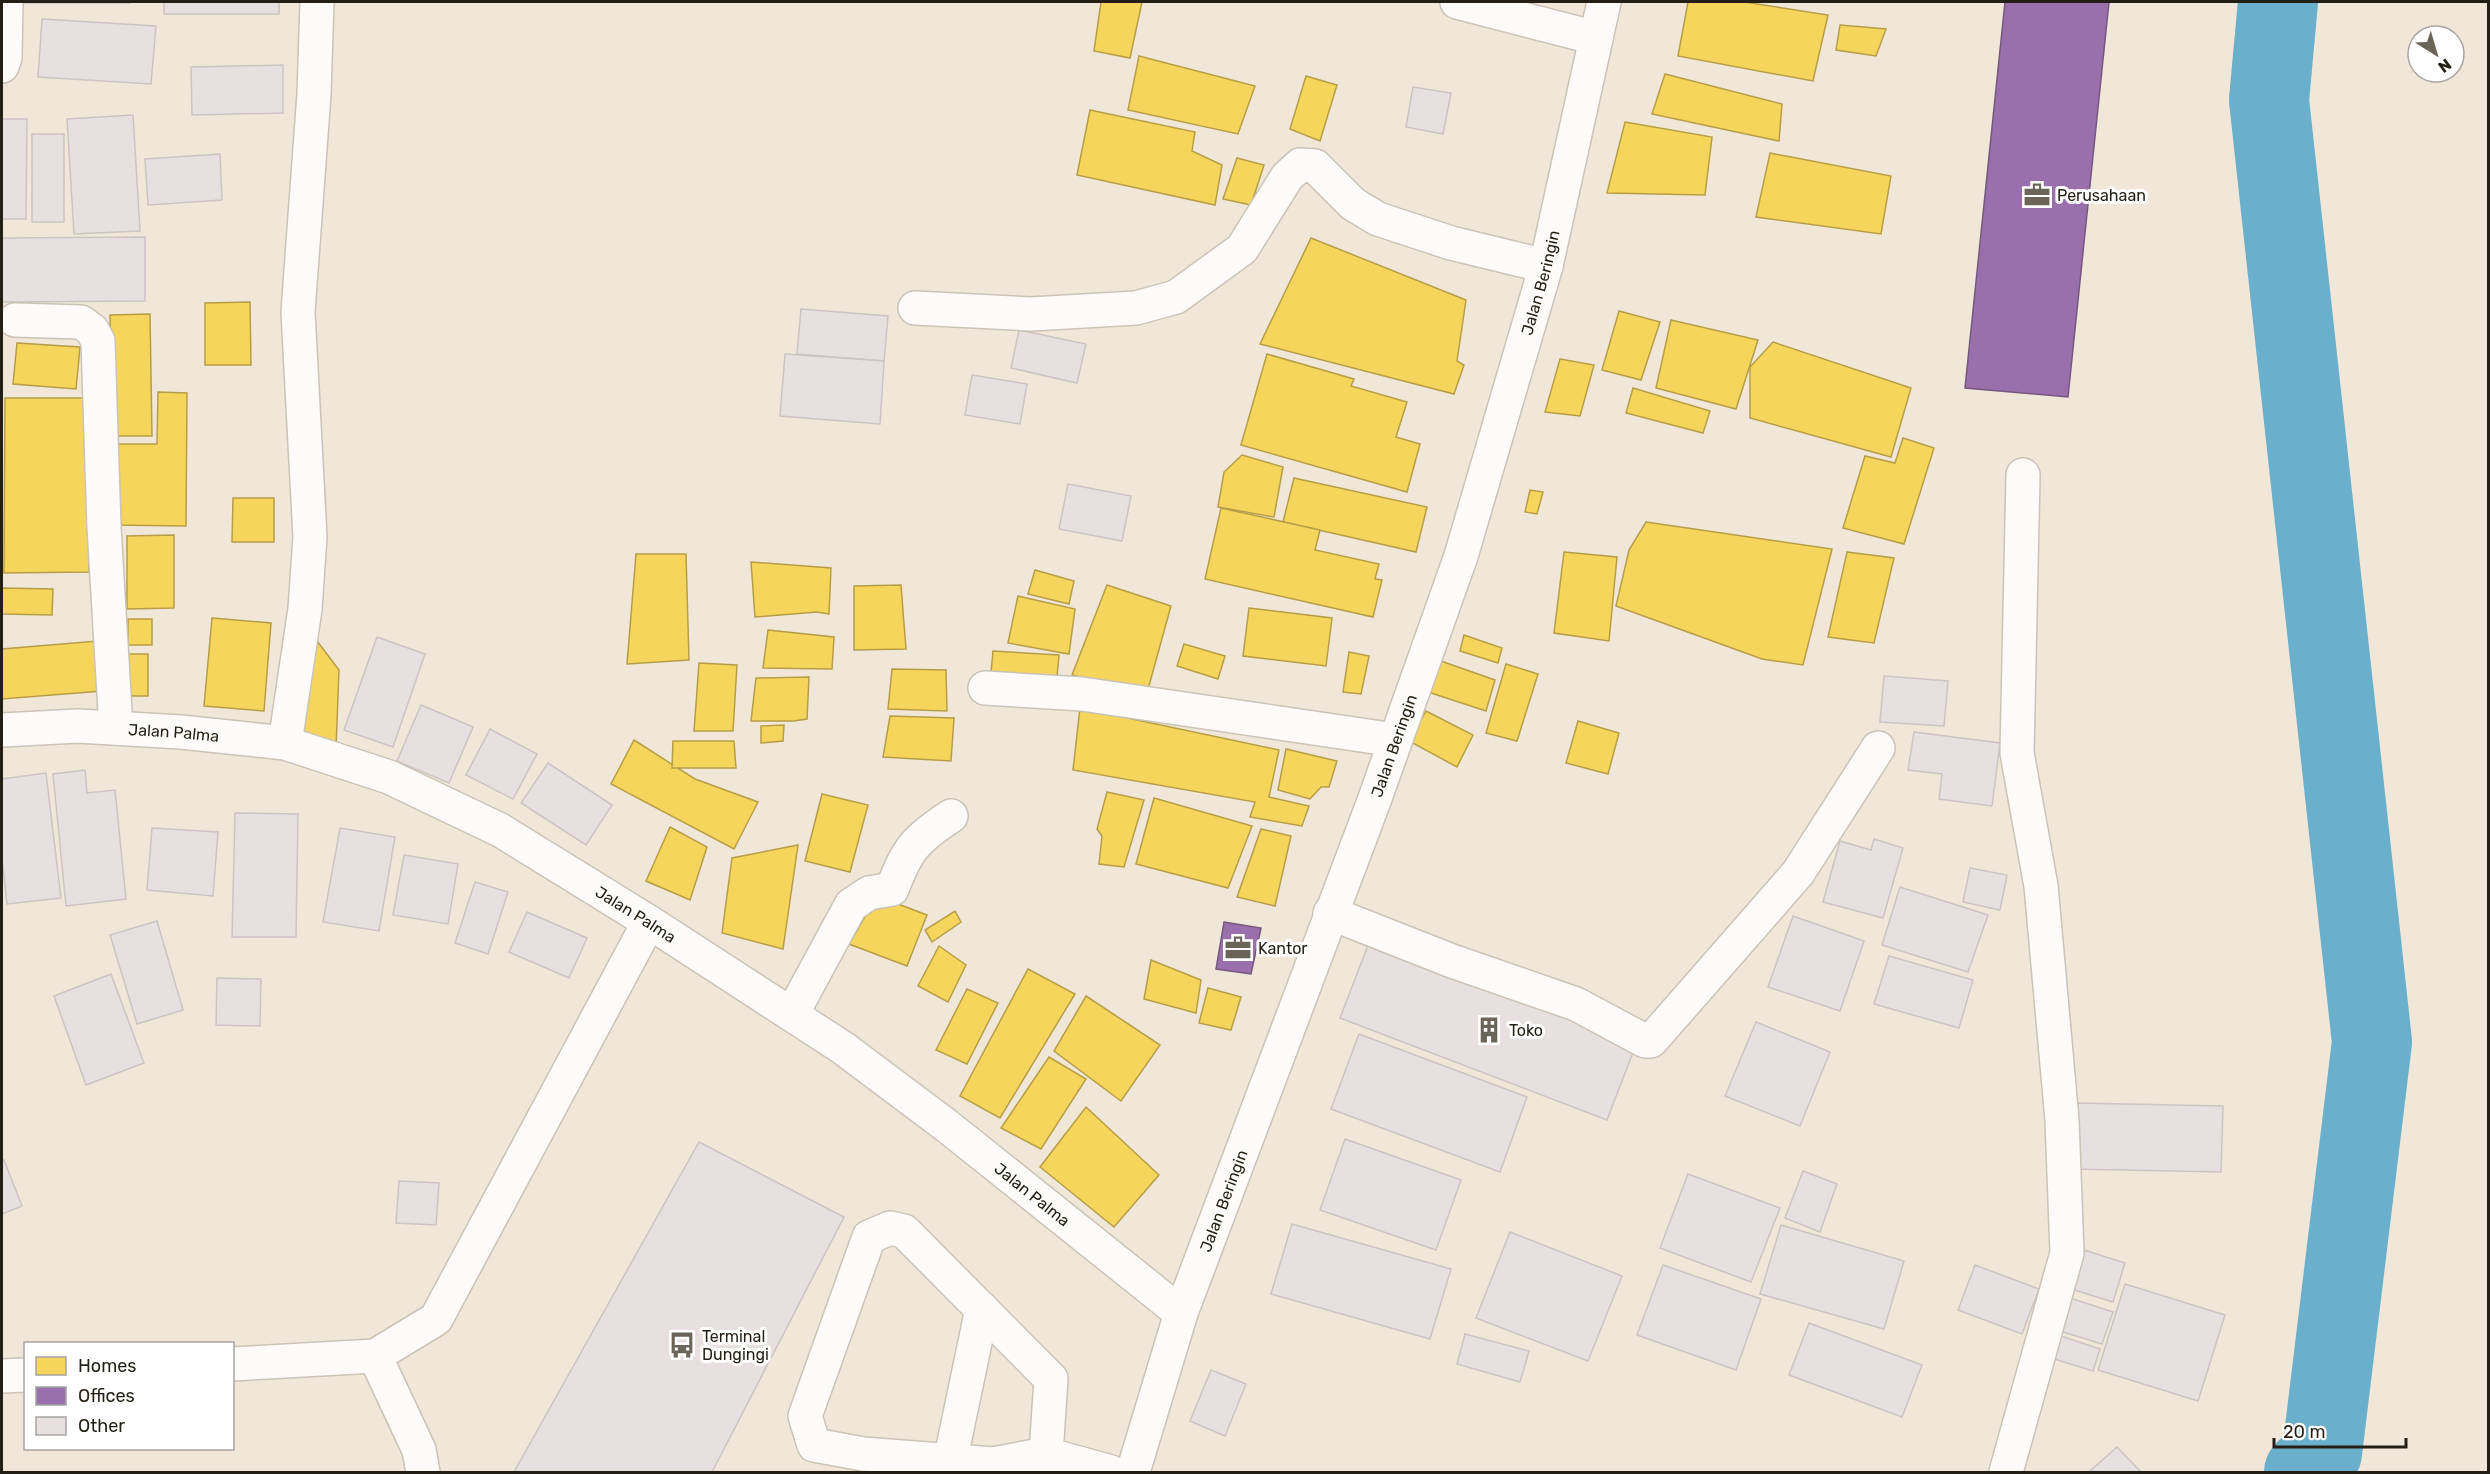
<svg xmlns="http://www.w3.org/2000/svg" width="2490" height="1474" font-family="Rubik,sans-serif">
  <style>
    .homes { fill: #f6d55c; stroke: #b79e46; stroke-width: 1.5 }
    .offices { fill: #9970ab; stroke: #76587e; stroke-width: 1.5 }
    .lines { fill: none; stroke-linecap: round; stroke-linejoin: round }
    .river { stroke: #6ab0cc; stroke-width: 80 }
    .building { fill: #e8dfe0; stroke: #ccc4c3; stroke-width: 1.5 }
    .minor-casing { stroke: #cac3b7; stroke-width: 36 }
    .minor { stroke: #fdfbf9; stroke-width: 33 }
    .labels { text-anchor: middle; stroke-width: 6; stroke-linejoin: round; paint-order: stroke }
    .poi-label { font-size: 16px; fill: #241f14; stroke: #fff; text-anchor: start }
    .street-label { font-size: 16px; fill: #241f14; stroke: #fff }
  </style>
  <rect width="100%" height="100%" fill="#f0e7d8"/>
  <!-- homes -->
  <g class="homes">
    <polygon points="1101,2 1142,2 1130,58 1094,51"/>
    <polygon points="1688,2 1745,2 1828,15 1813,81 1678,56"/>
    <polygon points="1840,25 1886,29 1876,56 1836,50"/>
    <polygon points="1139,56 1255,86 1238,134 1128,110"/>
    <polygon points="1665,74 1782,104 1779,141 1652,114"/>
    <polygon points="1306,76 1337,85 1320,141 1290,129"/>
    <polygon points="1090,110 1195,132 1192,151 1222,165 1215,205 1077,175"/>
    <polygon points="1625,122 1712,137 1705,195 1607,193"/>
    <polygon points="1770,153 1891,176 1881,234 1756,217"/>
    <polygon points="1237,158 1264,165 1251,205 1223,199"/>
    <polygon points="1311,238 1466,300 1457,361 1464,365 1454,394 1260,344"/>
    <polygon points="250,302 251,365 205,365 205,303"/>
    <polygon points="1619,311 1660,322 1641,380 1602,370"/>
    <polygon points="150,314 152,436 112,436 110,315"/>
    <polygon points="1671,320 1758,340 1736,409 1656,388"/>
    <polygon points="1773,342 1911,388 1891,457 1750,418 1750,367"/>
    <polygon points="17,343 80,347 76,389 13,384"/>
    <polygon points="1267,354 1354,379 1351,386 1407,402 1396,437 1420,444 1407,492 1241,445"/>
    <polygon points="1560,359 1594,365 1580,416 1545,412"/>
    <polygon points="1633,388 1710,411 1703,433 1626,413"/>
    <polygon points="158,392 187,393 186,526 114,525 115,444 157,444"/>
    <polygon points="5,398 90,398 89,572 4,573"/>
    <polygon points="1903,438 1934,448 1904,544 1843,528 1865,456 1895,463"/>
    <polygon points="1242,455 1283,467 1274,517 1218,507 1224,472"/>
    <polygon points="1294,478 1427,507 1416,552 1283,522"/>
    <polygon points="1530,490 1543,492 1537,514 1525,512"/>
    <polygon points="233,498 274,498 274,542 232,542"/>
    <polygon points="1221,508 1320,530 1315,550 1379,564 1375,579 1382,580 1373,617 1205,579"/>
    <polygon points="1646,522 1832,549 1803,665 1762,659 1616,606 1629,550"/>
    <polygon points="174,535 174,608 127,609 127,536"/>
    <polygon points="1564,552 1617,557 1609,641 1554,633"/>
    <polygon points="1847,552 1894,558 1874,643 1828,637"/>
    <polygon points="636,554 686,554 689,660 627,664"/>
    <polygon points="751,562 831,568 829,614 817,612 755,617"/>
    <polygon points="1035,570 1074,581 1069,604 1028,594"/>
    <polygon points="901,585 906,649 854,650 854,586"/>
    <polygon points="1107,585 1171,606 1147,693 1072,675"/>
    <polygon points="2,588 53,589 52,615 2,614"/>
    <polygon points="1018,596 1075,609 1069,654 1008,643"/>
    <polygon points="1249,608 1332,618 1326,666 1243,656"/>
    <polygon points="212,618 271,623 264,711 204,706"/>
    <rect x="128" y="619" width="24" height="26"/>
    <polygon points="768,630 834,637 832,669 763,668"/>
    <polygon points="1464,635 1502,648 1498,663 1460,651"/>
    <polygon points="98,641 102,691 2,699 2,649"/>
    <polygon points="317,641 339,670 336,748 296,736"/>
    <polygon points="1184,644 1225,656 1218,679 1177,666"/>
    <polygon points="993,651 1059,655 1056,688 990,683"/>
    <polygon points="1349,652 1369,656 1361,694 1343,692"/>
    <polygon points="125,654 148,654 148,696 126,696"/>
    <polygon points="1438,660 1495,680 1486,711 1428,692"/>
    <polygon points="699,663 737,665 733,731 694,731"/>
    <polygon points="1506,664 1538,674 1517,741 1486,733"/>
    <polygon points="892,669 946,670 947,711 888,709"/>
    <polygon points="809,677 807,719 794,721 751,721 756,678"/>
    <polygon points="1080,708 1279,750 1269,797 1309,806 1302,826 1250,817 1255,802 1073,770"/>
    <polygon points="1426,711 1473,735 1457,767 1409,741"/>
    <polygon points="890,716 954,718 951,761 883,757"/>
    <polygon points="1578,721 1619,733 1608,774 1566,763"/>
    <polygon points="784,725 783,741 761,743 761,726"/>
    <polygon points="634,740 695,779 758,802 734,849 611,784"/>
    <polygon points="673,741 734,741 736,768 672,768"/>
    <polygon points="1286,749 1337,761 1329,787 1321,787 1310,799 1278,790"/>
    <polygon points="1107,792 1144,800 1124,867 1099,864 1102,836 1097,829"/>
    <polygon points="822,794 868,805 850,872 805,861"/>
    <polygon points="1154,798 1252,826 1228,888 1136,864"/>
    <polygon points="670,827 707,847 690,900 646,881"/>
    <polygon points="1261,829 1291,836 1275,906 1237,897"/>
    <polygon points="798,845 783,949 722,933 732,858"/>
    <polygon points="877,896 927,915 907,966 849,944"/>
    <polygon points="955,911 961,922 932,942 925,930"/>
    <polygon points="939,946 966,965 948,1002 918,986"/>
    <polygon points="1151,960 1201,980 1196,1013 1144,999"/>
    <polygon points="1028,969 1075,994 1000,1118 960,1096"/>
    <polygon points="1208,988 1241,997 1231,1030 1199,1023"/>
    <polygon points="967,989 998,1003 967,1064 936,1050"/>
    <polygon points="1086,996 1160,1045 1121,1101 1054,1051"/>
    <polygon points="1049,1057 1086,1079 1041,1149 1001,1128"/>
    <polygon points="1086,1107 1159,1175 1114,1227 1040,1167"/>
  </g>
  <!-- offices -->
  <g class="offices">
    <polygon points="2005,2 2109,2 2068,397 1965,388"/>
    <polygon points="1224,922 1261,928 1251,974 1216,969"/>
  </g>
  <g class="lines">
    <!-- river -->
    <polyline class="river" points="2278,2 2269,100 2372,1042 2322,1453 2304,1472"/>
  </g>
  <!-- building -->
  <g class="building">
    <rect x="13" y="2" width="117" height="1"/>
    <rect x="164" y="2" width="115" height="12"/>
    <polygon points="42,19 156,26 151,84 38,77"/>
    <polygon points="283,65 283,113 192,115 191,67"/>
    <polygon points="1413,87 1451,93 1443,134 1406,127"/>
    <polygon points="133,115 140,231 74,234 67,119"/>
    <polygon points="2,119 27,119 26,219 2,219"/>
    <rect x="32" y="134" width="32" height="88"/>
    <polygon points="220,154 222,200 148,205 145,159"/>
    <polygon points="145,237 145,301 2,302 2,238"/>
    <polygon points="801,309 888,316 884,361 797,354"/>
    <polygon points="1019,330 1086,344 1077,383 1011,368"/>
    <polygon points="785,354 884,361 880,424 780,416"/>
    <polygon points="972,375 1027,384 1020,424 965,415"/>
    <polygon points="1068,484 1131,496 1122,541 1059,529"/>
    <polygon points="377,637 425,654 393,747 344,730"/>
    <polygon points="1884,676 1948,681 1944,726 1880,722"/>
    <polygon points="421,705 473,727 449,783 397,761"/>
    <polygon points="490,729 537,754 513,799 466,775"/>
    <polygon points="1914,732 2000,743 1992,806 1939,799 1942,774 1908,770"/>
    <polygon points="548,763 612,805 586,845 521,803"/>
    <polygon points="85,770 87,793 115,790 126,899 66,906 53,774"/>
    <polygon points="46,773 61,898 7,904 2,858 2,779"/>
    <polygon points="235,813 298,814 296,937 232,937"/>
    <polygon points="152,828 218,832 213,896 147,890"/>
    <polygon points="340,828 395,837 379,931 323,922"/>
    <polygon points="1874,839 1903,848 1883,918 1823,902 1840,841 1871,850"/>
    <polygon points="404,855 458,864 448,924 393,915"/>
    <polygon points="1970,868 2007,875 2000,910 1963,902"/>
    <polygon points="475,882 508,892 488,954 455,943"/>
    <polygon points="1900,887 1988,915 1968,972 1882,945"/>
    <polygon points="527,912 587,938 569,978 509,952"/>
    <polygon points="1793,916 1864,941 1840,1011 1768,987"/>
    <polygon points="157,921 183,1010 137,1024 110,935"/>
    <polygon points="1370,940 1637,1042 1607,1120 1340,1018"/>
    <polygon points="1889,956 1973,980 1959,1028 1874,1004"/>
    <polygon points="111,974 144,1063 86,1085 54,996"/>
    <polygon points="217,978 261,979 260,1026 216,1025"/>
    <polygon points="1756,1022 1830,1052 1800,1126 1725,1096"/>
    <polygon points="1359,1034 1527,1097 1500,1172 1331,1109"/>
    <polygon points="2077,1103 2223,1106 2221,1172 2074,1169"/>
    <polygon points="1345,1139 1461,1180 1436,1250 1320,1210"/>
    <polygon points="699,1142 844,1217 712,1472 514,1472"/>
    <polygon points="4,1160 22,1206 2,1214 2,1161"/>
    <polygon points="1803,1171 1837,1184 1820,1232 1785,1218"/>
    <polygon points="1688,1174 1780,1208 1751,1282 1660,1248"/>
    <polygon points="399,1181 439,1183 436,1225 396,1223"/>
    <polygon points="1292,1224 1451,1269 1430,1339 1271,1294"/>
    <polygon points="1781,1225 1904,1261 1884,1329 1760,1294"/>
    <polygon points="1510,1232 1622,1276 1588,1361 1476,1318"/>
    <polygon points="2081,1249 2125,1263 2113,1302 2068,1288"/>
    <polygon points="1663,1265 1761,1299 1736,1370 1637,1335"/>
    <polygon points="1975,1265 2039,1289 2022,1334 1958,1310"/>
    <polygon points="2125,1284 2225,1315 2198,1401 2098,1370"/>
    <polygon points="2070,1298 2113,1312 2102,1344 2060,1331"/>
    <polygon points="1809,1323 1922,1365 1902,1417 1789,1375"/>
    <polygon points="1465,1334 1529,1351 1520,1382 1457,1364"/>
    <polygon points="2058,1335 2100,1349 2093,1371 2051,1358"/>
    <polygon points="1211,1370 1246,1384 1225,1436 1190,1421"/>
    <polygon points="2117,1447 2141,1472 2089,1472"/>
  </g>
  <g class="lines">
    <!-- minor casing -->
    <g class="minor-casing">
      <g id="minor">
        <polyline points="1457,2 1596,38"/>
        <polyline points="2,66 5,58 6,2"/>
        <polyline points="915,308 1031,314 1136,308 1176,297 1242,249 1287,177 1300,165 1315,166 1353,204 1378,219 1451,243 1546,266"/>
        <polyline points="15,320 81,322 92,330 98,341 104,527 116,728"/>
        <polyline points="985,688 1082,694 1395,740"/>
        <path id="s1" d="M2,730L78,726L181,732L285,743L389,777L500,830L649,922L843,1048L947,1126L1181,1313"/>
        <polyline points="285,743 305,609 310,537 298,312 314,94 317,2"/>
        <polyline points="1330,913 1452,961 1576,1004 1645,1041 1651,1041 1798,873 1878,748"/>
        <path d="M792,1014L851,905L869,893L892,889C907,849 916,839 951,816"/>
        <polyline points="375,1356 419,1450 423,1472"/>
        <polyline points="232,1364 375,1356 436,1319 649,922"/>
        <polyline points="2,1376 26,1375"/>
        <polyline points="1046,1454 1051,1379 904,1231 890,1228 869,1237 805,1416 814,1445 863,1454 993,1464 1046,1454 1111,1472"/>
        <polyline points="938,1472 950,1462 982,1309"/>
        <path id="s2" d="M1133,1472L1181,1313L1374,801L1461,556L1546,266L1604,2"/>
        <polyline points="2006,1472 2067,1253 2062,1120 2041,886 2017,753 2023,475"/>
      </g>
    </g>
    <!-- minor -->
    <use href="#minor" class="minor"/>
  </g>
  <!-- icons -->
  <defs>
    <g id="office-bare" transform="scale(2.07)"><path d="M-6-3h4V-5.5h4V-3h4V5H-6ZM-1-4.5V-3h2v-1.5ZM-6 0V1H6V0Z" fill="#6b6559" stroke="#fff" stroke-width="2.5" paint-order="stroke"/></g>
    <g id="building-bare" transform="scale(2.07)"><path d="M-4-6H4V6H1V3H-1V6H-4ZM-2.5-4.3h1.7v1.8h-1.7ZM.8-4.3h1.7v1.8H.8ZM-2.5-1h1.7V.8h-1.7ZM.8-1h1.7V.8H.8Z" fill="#6b6559" stroke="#fff" stroke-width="2.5" paint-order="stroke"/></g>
    <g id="bus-bare" transform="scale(2.07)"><path d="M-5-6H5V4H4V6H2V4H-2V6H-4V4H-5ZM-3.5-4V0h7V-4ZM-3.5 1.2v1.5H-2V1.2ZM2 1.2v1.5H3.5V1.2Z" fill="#6b6559" stroke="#fff" stroke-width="2.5" paint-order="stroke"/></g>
  </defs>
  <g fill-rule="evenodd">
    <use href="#office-bare" x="2037" y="195"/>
    <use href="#office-bare" x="1238" y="948"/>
    <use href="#building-bare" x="1489" y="1030"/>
    <use href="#bus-bare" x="682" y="1345"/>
  </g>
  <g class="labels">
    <!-- poi labels -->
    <g class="poi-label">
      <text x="2057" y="201">Perusahaan</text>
      <text x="1258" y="954">Kantor</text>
      <text x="1509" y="1036">Toko</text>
      <text x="702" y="1342">Terminal<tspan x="702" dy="18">Dungingi</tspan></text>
    </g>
    <!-- street labels -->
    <g class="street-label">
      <text dy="6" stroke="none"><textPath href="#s2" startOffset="1258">Jalan Beringin</textPath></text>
      <text dy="6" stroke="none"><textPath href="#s1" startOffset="172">Jalan Palma</textPath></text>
      <text dy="6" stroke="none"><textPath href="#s2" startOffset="772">Jalan Beringin</textPath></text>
      <text dy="6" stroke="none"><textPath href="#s1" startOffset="676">Jalan Palma</textPath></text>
      <text dy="6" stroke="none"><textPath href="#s1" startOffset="1162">Jalan Palma</textPath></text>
      <text dy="6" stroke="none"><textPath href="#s2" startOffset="286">Jalan Beringin</textPath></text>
    </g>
  </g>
  <!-- border -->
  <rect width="2490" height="1474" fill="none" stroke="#241f14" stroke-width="6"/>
  <!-- legend -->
  <rect x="24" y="1342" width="210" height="108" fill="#ffffff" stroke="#a7a5a1" stroke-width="1.5"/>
  <rect x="36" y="1357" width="30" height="18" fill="#f6d55c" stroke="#a7a5a1" stroke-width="1.5"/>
  <text x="78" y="1372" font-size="18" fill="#241f14">Homes</text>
  <rect x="36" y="1387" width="30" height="18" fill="#9970ab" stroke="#a7a5a1" stroke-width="1.5"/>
  <text x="78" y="1402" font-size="18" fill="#241f14">Offices</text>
  <rect x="36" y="1417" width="30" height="18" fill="#e8dfe0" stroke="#a7a5a1" stroke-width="1.5"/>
  <text x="78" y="1432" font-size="18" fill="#241f14">Other</text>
  <!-- north arrow -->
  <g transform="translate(2436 54) rotate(143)"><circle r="28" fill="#ffffff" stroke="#a7a5a1" stroke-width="1.5"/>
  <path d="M0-4.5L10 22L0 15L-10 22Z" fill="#6b6559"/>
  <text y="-9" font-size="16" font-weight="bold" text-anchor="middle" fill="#241f14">N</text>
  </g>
  <!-- scale -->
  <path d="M2274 1438v9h132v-9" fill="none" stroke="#241f14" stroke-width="3"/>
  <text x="2283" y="1438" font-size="18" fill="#241f14" stroke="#ffffff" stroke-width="4.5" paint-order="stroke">20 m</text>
</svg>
